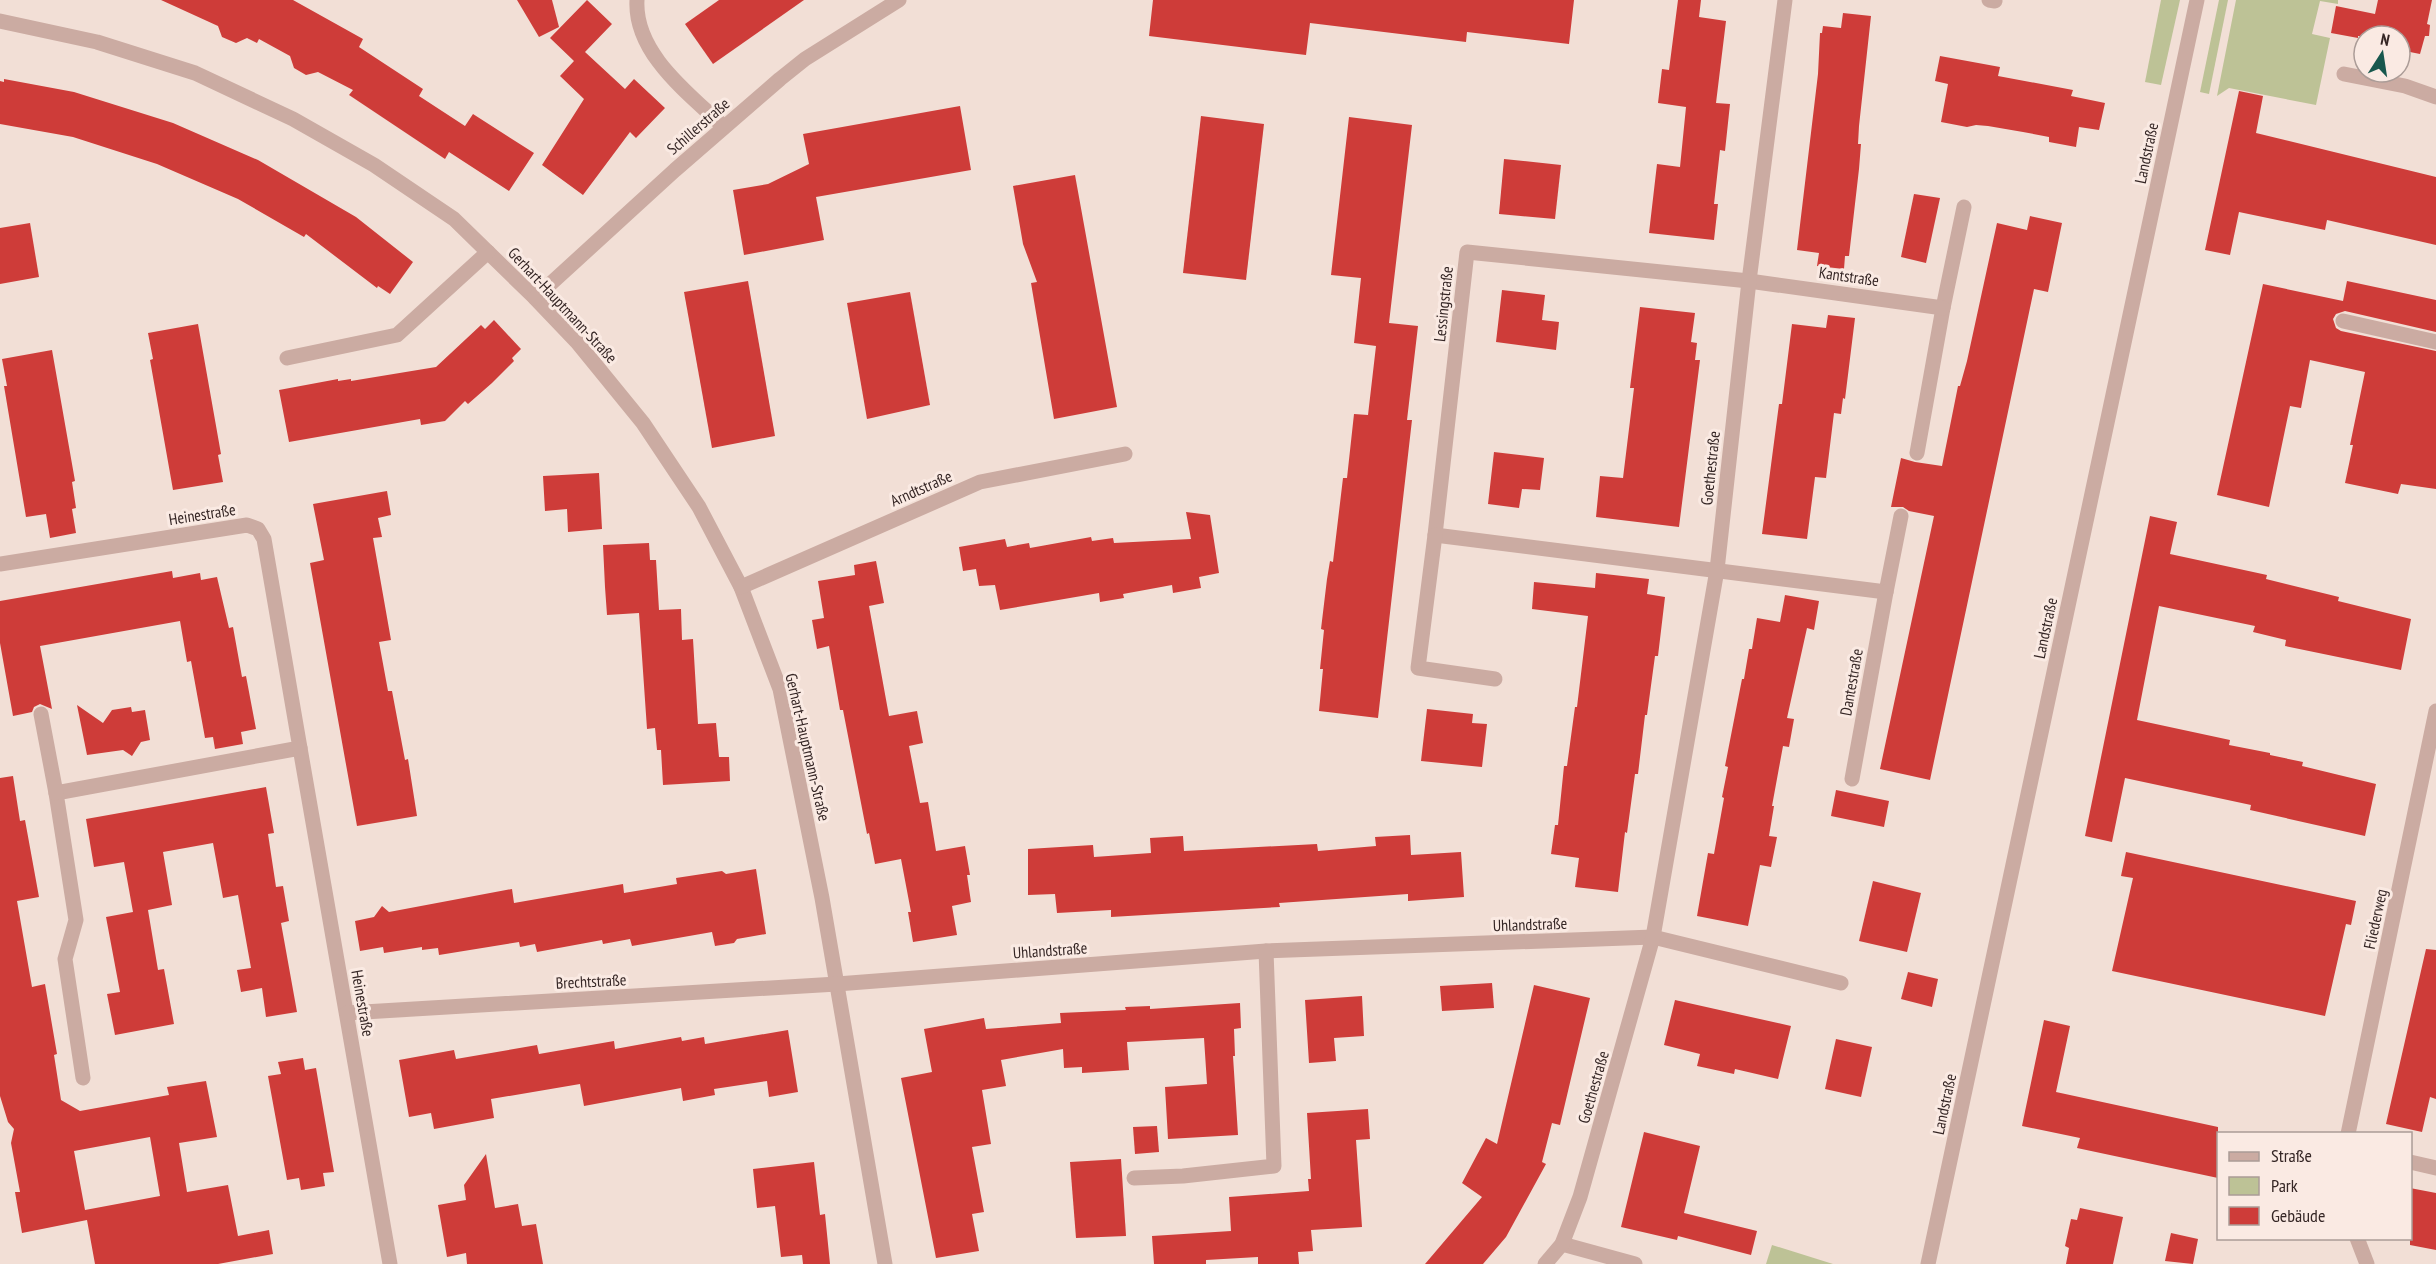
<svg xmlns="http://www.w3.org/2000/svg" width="2436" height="1264" font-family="'PT Sans Narrow',sans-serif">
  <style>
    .green { fill: #bdc296 }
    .building { fill: #ce3c39; fill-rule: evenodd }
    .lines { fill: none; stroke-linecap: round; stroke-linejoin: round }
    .minor { stroke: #cbaba2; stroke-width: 15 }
    .tertiary { stroke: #cbaba2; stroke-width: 15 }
    .labels { text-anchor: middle; stroke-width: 6; stroke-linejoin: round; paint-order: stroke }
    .street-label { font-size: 16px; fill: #352625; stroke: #faeae3 }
  </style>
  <rect width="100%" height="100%" fill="#f2dfd6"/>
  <!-- green -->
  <g class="green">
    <polygon points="2161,0 2180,0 2161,85 2145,82"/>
    <polygon points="2219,0 2228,0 2209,94 2200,92"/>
    <polygon points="2236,0 2338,0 2338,4 2320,1 2312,34 2330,38 2316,105 2229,88 2217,96"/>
    <polygon points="1772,1245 1833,1264 1766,1264"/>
  </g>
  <!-- building -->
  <g class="building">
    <polygon points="161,0 293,0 363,39 359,47 423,89 419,96 465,126 473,114 534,153 509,191 449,152 445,159 349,95 353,90 318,72 306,75 294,68 290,56 259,39 257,43 247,38 236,43 222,37 218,26"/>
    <polygon points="517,0 552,0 559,27 539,37"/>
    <polygon points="587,0 612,24 585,52 625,89 634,79 665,108 636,138 630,132 583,195 542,165 584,99 560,76 574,61 550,38"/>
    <polygon points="719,0 804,0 713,64 685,24"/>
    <polygon points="1153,0 1574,0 1569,44 1467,32 1466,42 1310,23 1306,55 1149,36"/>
    <polygon points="1678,0 1701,0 1699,17 1726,21 1716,103 1730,104 1725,151 1720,150 1714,204 1718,204 1714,240 1649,233 1657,164 1680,167 1686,107 1658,103 1662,69 1669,70"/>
    <polygon points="2378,0 2432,0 2427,24 2430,25 2429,36 2425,36 2420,54 2400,50 2400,36 2358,36 2358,38 2331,33 2336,6 2375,14"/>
    <polygon points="1843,13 1871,16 1859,126 1858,144 1861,144 1859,169 1849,256 1845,256 1844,269 1817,266 1819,253 1797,250 1818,74 1820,33 1822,33 1823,26 1841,28"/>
    <polygon points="1940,56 2000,67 1998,76 2073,90 2071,96 2105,103 2099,130 2079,127 2076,147 2049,142 2049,137 2023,132 1988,126 1976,125 1967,127 1941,122 1948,84 1935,81"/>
    <polygon points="4,79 74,92 173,123 258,160 356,217 413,262 390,294 378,286 377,288 306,234 304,237 238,199 157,164 73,137 0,124 0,81 4,82"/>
    <polygon points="2239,91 2263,96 2256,133 2436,177 2436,245 2327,220 2325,230 2239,212 2230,255 2205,250"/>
    <polygon points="960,106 971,170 816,197 824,240 744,255 733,190 768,184 809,164 803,134"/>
    <polygon points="1201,116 1264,124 1246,280 1183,273"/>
    <polygon points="1349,117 1412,125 1389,323 1418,326 1407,420 1412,420 1378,718 1319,711 1323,669 1320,669 1324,630 1321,629 1327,579 1330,561 1333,562 1343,478 1347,478 1354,414 1368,415 1376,346 1354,343 1361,278 1331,275"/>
    <polygon points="1504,159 1561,165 1555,219 1499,214"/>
    <polygon points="1075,175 1117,407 1054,419 1031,283 1037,282 1023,244 1013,186"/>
    <polygon points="1914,194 1940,198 1926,263 1901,257"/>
    <polygon points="2030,216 2062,223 2048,292 2034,289 1930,780 1880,769 1934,516 1909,511 1903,507 1891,507 1901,458 1915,462 1942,466 1958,386 1960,386 1967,361 1997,223 2027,230"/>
    <polygon points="30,223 39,277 0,284 0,228"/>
    <polygon points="748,281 775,436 712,448 684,292"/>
    <polygon points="2347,281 2436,300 2436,332 2345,311 2336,314 2333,319 2336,328 2341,331 2436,351 2436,489 2401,484 2398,494 2345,483 2353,445 2350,445 2365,372 2310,360 2301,408 2290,406 2269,507 2217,495 2263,284 2343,301"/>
    <polygon points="1502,290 1545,295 1542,320 1559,322 1556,350 1496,342"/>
    <polygon points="910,292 930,405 867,419 847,303"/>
    <polygon points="1640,307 1695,313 1691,342 1697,343 1695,360 1700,360 1679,527 1596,517 1600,476 1623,478 1634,388 1630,388"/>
    <polygon points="1828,315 1855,318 1845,399 1843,398 1841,414 1834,413 1826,478 1815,477 1807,539 1762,534 1779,404 1782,404 1792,324 1826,328"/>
    <polygon points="494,320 521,349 512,358 514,361 492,383 468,404 465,401 445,421 421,425 420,419 289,442 279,390 338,379 338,381 351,379 351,381 436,367 481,325 485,329"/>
    <polygon points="198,324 221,454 218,455 223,482 173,490 150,360 153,359 148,333"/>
    <polygon points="52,350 75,481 72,482 76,508 72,509 76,533 50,538 46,514 26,517 4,386 7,386 2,359"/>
    <polygon points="1494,452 1544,458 1540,490 1522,489 1519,508 1488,504"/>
    <polygon points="599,473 602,529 568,532 567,509 545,511 543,476"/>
    <polygon points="387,491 391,515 378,518 382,537 373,538 391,640 379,642 388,691 392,691 405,760 408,759 417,816 357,826 310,563 324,560 313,504"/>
    <polygon points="1186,512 1210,515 1219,573 1199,577 1201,588 1173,593 1172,585 1123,594 1124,598 1100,602 1099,593 1000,610 995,585 979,586 976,569 963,571 959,547 1005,539 1007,547 1029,543 1030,548 1091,537 1092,541 1113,538 1114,543 1191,539"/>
    <polygon points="2150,516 2177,522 2170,554 2267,575 2266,579 2339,597 2338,601 2411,619 2401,670 2285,646 2286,640 2253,632 2255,626 2159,606 2137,720 2230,740 2229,745 2270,753 2270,755 2303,762 2302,766 2376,784 2365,836 2250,810 2251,805 2125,778 2112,842 2085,836"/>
    <polygon points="649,543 650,560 656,560 659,610 681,609 682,640 693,639 698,724 716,723 719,757 729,757 730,781 663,785 661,750 657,750 655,728 647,729 639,613 607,615 605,587 603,545"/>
    <polygon points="876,561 884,603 869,606 889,716 917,711 923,743 909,746 920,803 928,802 936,851 965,846 970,875 967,875 971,902 952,906 957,935 913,942 908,912 911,912 901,859 875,864 869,833 867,834 843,710 840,710 829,646 817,649 812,620 824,618 818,581 855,575 854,565"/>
    <polygon points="172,571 173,578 200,573 201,580 217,577 229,628 233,627 242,677 246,676 256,729 241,732 243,744 215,749 213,737 205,738 191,661 187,662 180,621 40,646 52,709 40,704 34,707 32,712 13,716 0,643 0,601"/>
    <polygon points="1596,573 1649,579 1647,594 1665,597 1658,656 1655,656 1647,715 1645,715 1638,774 1635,774 1627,833 1625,832 1618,892 1575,887 1579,858 1551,854 1555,825 1558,825 1564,766 1567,766 1575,707 1577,707 1588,616 1532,609 1534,582 1595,588"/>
    <polygon points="1785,595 1819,601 1814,630 1807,628 1787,718 1794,719 1789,747 1783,746 1772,806 1774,806 1769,836 1777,837 1771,867 1760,865 1748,926 1697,916 1708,853 1714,854 1724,798 1722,797 1728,767 1725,766 1742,679 1744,679 1749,649 1752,649 1757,618 1780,622"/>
    <polygon points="77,705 103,723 112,710 131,707 132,712 145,710 150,740 141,742 132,756 123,750 87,755"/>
    <polygon points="1427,709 1473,714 1472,723 1487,724 1482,767 1421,761"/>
    <path d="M13,776L20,821L25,820L39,897L17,901L32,987L45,984L57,1054L54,1055L61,1100L80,1111L169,1095L167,1087L206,1081L217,1137L179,1143L187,1192L228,1185L238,1236L269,1230L273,1254L218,1264H95L87,1220L22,1233L15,1192H20L11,1143L14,1129L8,1122L0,1096V778ZM150,1137L160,1196L85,1210L74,1151Z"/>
    <polygon points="266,787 274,833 268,834 276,887 283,886 289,921 281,923 297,1012 266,1017 262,988 241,992 237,970 251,968 238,895 223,898 213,843 163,852 172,905 148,910 158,970 164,969 174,1024 115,1035 107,994 120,992 106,917 133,912 124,862 94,867 86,819"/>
    <polygon points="1836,790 1889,801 1884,827 1831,816"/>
    <polygon points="1410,835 1411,855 1461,852 1464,897 1408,901 1408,894 1279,903 1280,907 1111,917 1111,910 1057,913 1055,894 1028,895 1028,849 1093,845 1094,857 1151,853 1150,838 1183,836 1184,851 1317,844 1318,851 1376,846 1375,837"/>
    <polygon points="2126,852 2356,901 2351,925 2346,924 2325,1016 2112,971 2133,878 2121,876"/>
    <polygon points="756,869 766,934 737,939 734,943 715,946 712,932 632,946 630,939 603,944 602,940 537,952 535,944 520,947 519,942 439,955 438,948 422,950 422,947 384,953 383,947 360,951 355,921 374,917 382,906 389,912 512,889 514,903 623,884 624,893 677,884 676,878 722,871 726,874"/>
    <polygon points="1873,881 1921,893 1907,952 1859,941"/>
    <polygon points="2426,949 2436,950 2436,1099 2430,1097 2422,1132 2386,1124"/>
    <polygon points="1908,972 1938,979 1932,1007 1901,999"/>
    <polygon points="1492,983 1494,1008 1442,1011 1440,986"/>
    <polygon points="1534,985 1590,998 1560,1125 1552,1123 1542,1162 1546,1164 1506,1237 1483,1264 1425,1264 1482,1197 1462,1183 1486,1138 1497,1144"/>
    <polygon points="1362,996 1364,1036 1334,1038 1336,1061 1309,1063 1305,1000"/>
    <polygon points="1675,1000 1791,1026 1778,1079 1735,1069 1734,1074 1697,1066 1700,1054 1664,1045"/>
    <polygon points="1240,1003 1241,1028 1234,1029 1235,1056 1233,1056 1238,1135 1168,1139 1165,1087 1207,1084 1204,1038 1127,1042 1129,1070 1082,1073 1082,1067 1064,1068 1063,1049 1001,1060 1006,1086 982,1090 991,1144 972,1147 984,1212 972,1214 979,1251 936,1258 901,1078 932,1072 924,1029 984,1018 986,1029 1061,1023 1060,1013 1126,1010 1125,1007 1150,1006 1150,1009"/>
    <polygon points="2044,1020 2070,1026 2056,1092 2218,1127 2218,1178 2077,1148 2080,1138 2022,1126"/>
    <polygon points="788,1030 798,1092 769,1097 767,1081 714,1089 715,1095 683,1101 681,1088 584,1106 580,1084 491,1099 494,1118 434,1129 431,1113 409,1117 399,1060 454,1050 456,1059 537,1045 539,1054 614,1041 615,1049 681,1037 682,1041 704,1037 705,1044"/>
    <polygon points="1836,1039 1872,1047 1861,1097 1825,1089"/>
    <polygon points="303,1058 305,1070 316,1068 334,1172 323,1173 325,1186 301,1190 299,1178 287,1180 268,1076 281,1074 278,1062"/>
    <polygon points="1368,1109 1370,1139 1356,1140 1362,1227 1311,1230 1313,1251 1298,1252 1299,1264 1258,1264 1258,1257 1206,1260 1206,1264 1154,1264 1152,1236 1231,1231 1229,1197 1309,1191 1308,1179 1311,1179 1307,1113"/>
    <polygon points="1157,1126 1159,1152 1135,1154 1133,1127"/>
    <polygon points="1644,1132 1700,1146 1684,1213 1757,1231 1751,1255 1678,1236 1677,1240 1621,1227"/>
    <polygon points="486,1154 495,1208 518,1204 522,1226 536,1224 543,1264 467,1264 466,1253 447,1257 438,1205 466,1200 464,1185"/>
    <polygon points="1121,1159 1126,1236 1076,1238 1070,1162"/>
    <polygon points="814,1162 820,1215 825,1214 830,1264 803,1264 802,1255 781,1257 775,1206 757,1208 753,1169"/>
    <polygon points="2410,1188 2436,1193 2436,1250 2410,1245"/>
    <polygon points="2080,1208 2123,1217 2113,1264 2066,1264 2069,1248 2065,1246 2071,1219 2077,1220"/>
    <polygon points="2171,1233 2198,1239 2193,1264 2165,1261"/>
  </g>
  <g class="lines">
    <!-- minor -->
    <g class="minor">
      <path d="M637,0C634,53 688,93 723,126"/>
      <polyline points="1989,0 1995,1"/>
      <polyline points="0,21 97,42 195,73 293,119 374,165 454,219 535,298 577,342 643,423 699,507 741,587 780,689 822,898 885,1264"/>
      <polyline points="2344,74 2405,86 2436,97"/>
      <polyline points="535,298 675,170 780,79 805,59 899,0"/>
      <polyline points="2343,321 2436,342"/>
      <polyline points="287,358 397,335 488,252"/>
      <polyline points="1917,453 1943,308 1964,207"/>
      <polyline points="1901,516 1886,592 1435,535 1467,252 1749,281 1943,308"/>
      <polyline points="1435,535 1418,668 1495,679"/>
      <polyline points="0,564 247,525 258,529 264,539 300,748 56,793 76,920 65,959 83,1078"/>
      <polyline points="741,587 980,482 1125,454"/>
      <polyline points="41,714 56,793"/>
      <polyline points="300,748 390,1264"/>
      <polyline points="1852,779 1886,592"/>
      <polyline points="347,1013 837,984 1266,951 1653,937 1841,983"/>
      <polyline points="2348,1134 2436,711"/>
      <polyline points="2410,1162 2436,1168"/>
      <polyline points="1134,1178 1183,1176 1274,1166 1266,951"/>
      <polyline points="2357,1238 2367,1264"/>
      <polyline points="1562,1244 1635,1264"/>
      <polyline points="1545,1264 1562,1244 1580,1197 1653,937 1717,570 1749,281 1785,0"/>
    </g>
    <!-- tertiary -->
    <polyline class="tertiary" points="1928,1264 2197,0"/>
  </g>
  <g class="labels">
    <!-- street labels -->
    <g class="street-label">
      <text transform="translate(698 126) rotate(-41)" y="6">Schillerstraße</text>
      <text transform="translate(2146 153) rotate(-78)" y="6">Landstraße</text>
      <text transform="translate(1849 276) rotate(8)" y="6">Kantstraße</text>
      <text transform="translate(1443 304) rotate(-84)" y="6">Lessingstraße</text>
      <text transform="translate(563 305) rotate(47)" y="6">Gerhart-Hauptmann-Straße</text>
      <text transform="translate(1710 468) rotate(-84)" y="6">Goethestraße</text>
      <text transform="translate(921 488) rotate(-24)" y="6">Arndtstraße</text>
      <text transform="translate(202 514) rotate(-9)" y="6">Heinestraße</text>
      <text transform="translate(2045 628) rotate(-78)" y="6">Landstraße</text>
      <text transform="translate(1851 682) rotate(-80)" y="6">Dantestraße</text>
      <text transform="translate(808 747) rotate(77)" y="6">Gerhart-Hauptmann-Straße</text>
      <text transform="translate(2375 919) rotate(-78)" y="6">Fliederweg</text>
      <text transform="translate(1530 924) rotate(-2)" y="6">Uhlandstraße</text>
      <text transform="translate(1050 950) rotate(-4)" y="6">Uhlandstraße</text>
      <text transform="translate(591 981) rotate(-3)" y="6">Brechtstraße</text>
      <text transform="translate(363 1003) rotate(80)" y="6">Heinestraße</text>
      <text transform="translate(1593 1087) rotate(-74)" y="6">Goethestraße</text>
      <text transform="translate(1944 1104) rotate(-78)" y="6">Landstraße</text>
    </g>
  </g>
  <!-- legend -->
  <rect x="2217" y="1132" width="195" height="108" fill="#faeae3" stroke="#ab9c97" stroke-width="1.5"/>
  <rect x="2229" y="1152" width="30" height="9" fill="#cbaba2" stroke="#ab9c97" stroke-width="1.5"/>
  <text x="2271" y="1162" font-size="18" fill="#352625">Straße</text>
  <rect x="2229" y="1177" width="30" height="18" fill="#bdc296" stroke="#ab9c97" stroke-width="1.5"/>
  <text x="2271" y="1192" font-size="18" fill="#352625">Park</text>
  <rect x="2229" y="1207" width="30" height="18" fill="#ce3c39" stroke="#ab9c97" stroke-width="1.5"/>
  <text x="2271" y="1222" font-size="18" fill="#352625">Gebäude</text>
  <!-- north arrow -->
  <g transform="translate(2382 54) rotate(12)"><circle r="28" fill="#faeae3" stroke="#ab9c97" stroke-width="1.5"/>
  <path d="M0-4.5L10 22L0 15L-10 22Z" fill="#18584e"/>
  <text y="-9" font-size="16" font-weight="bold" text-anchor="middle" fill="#352625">N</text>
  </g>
</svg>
